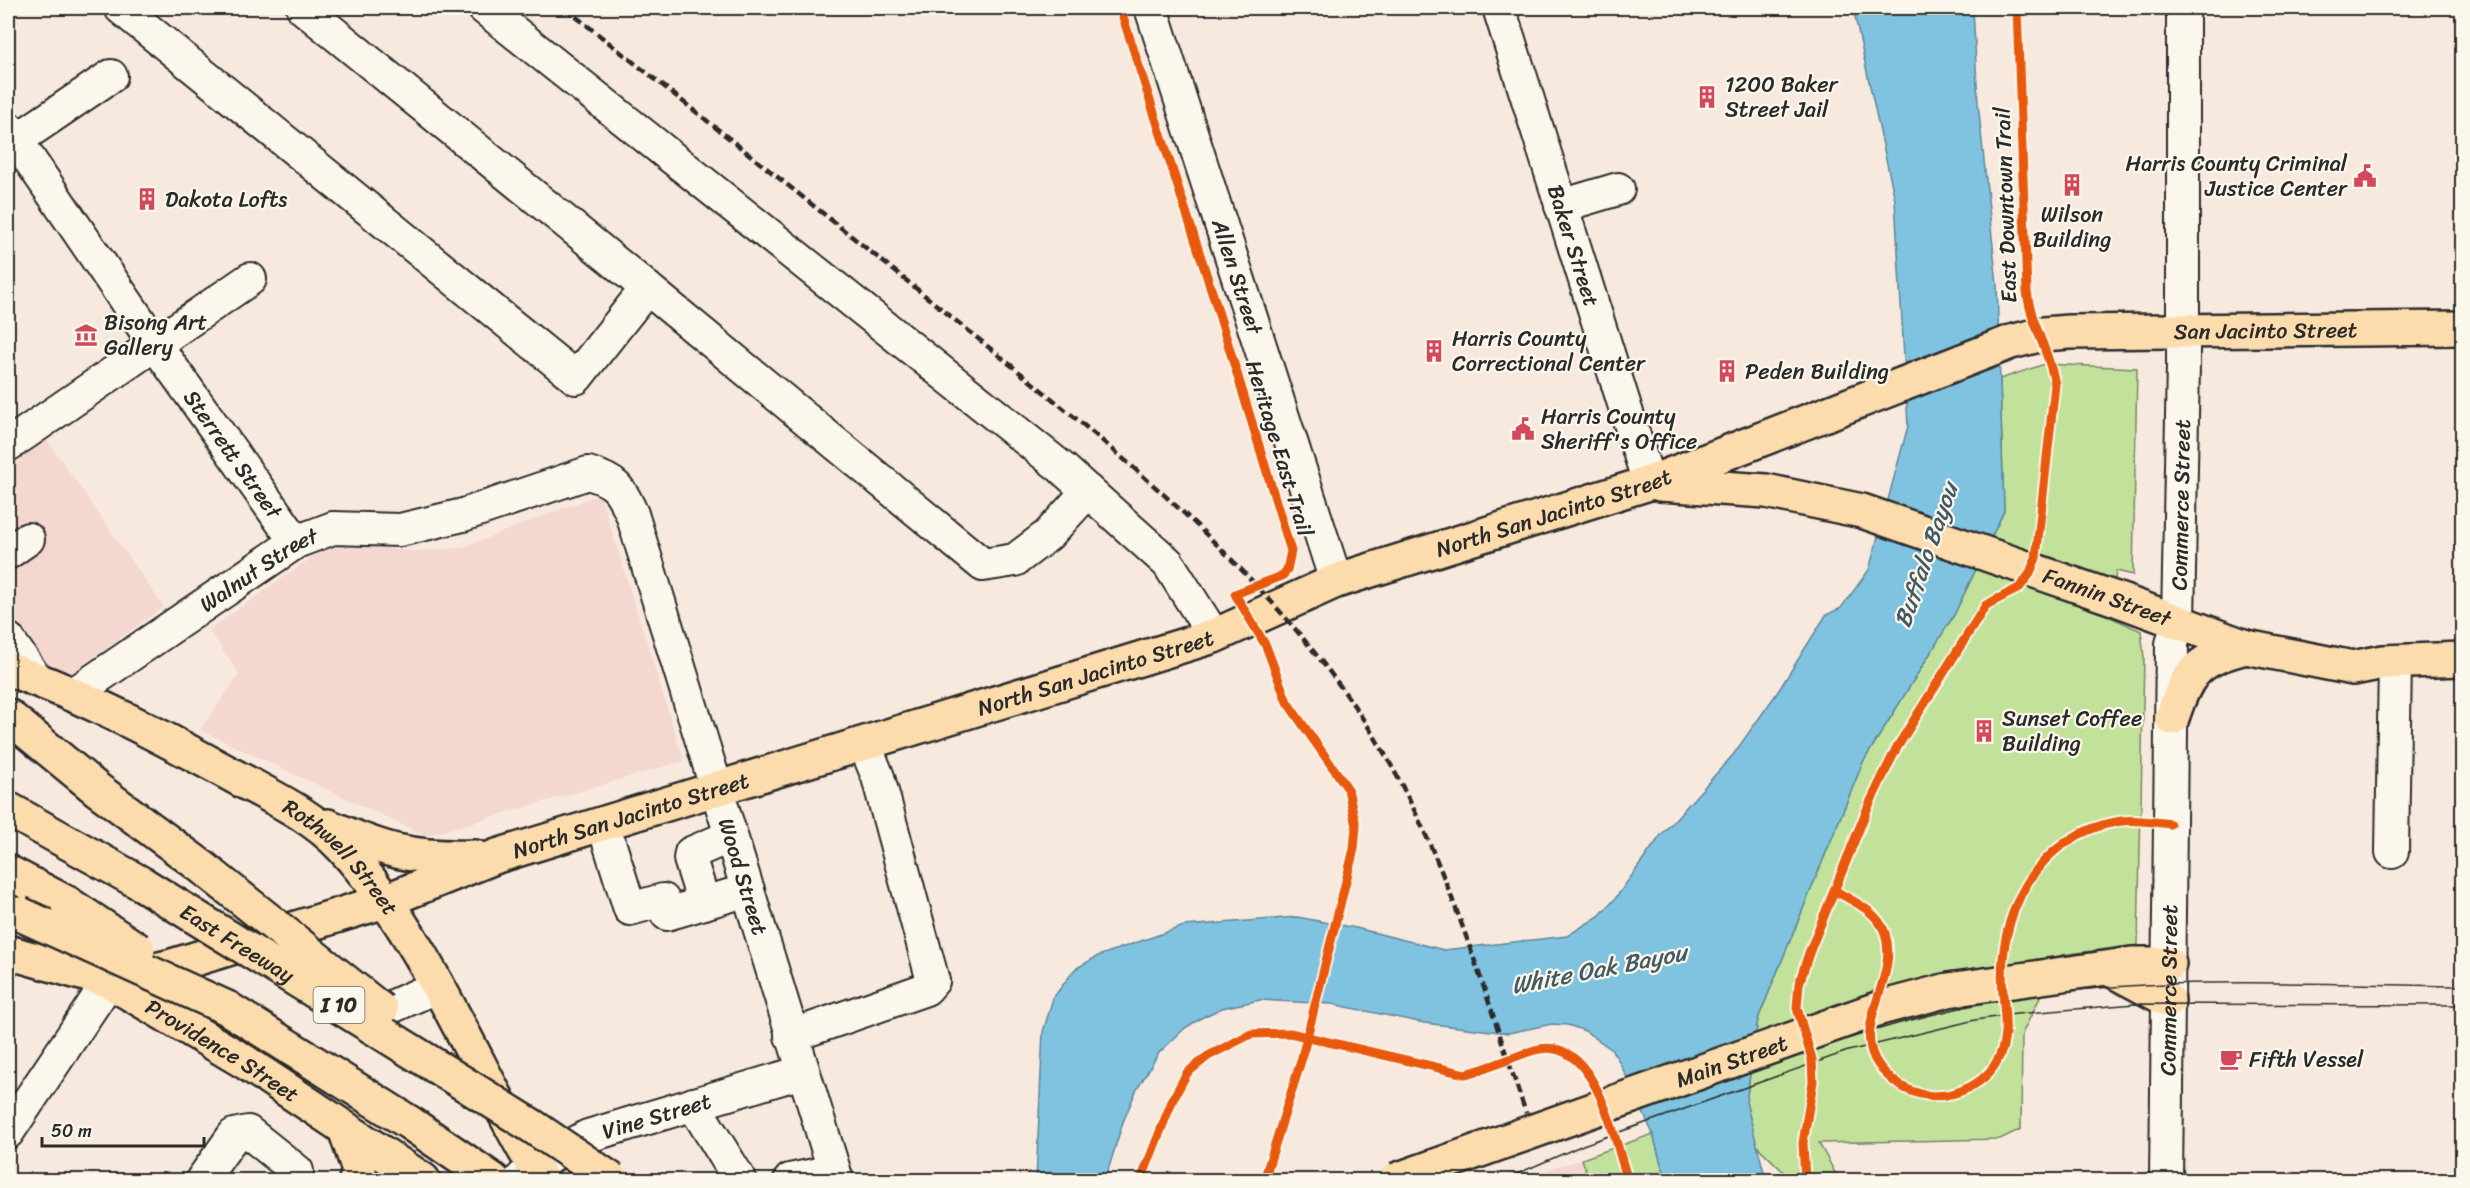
<svg xmlns="http://www.w3.org/2000/svg" width="2470" height="1188" font-family="Sriracha,sans-serif">
  <style>
    .built { fill: #f4d8cf }
    .green { fill: #c2e29b; stroke: #768663; stroke-width: 1.5 }
    .water { fill: #80c3e1; stroke: #5e8698; stroke-width: 1.5 }
    .lines { fill: none; stroke-linecap: round; stroke-linejoin: round }
    .minor-casing { stroke: #2b2b2b; stroke-width: 36 }
    .major-casing { stroke: #2b2b2b; stroke-width: 38 }
    .highway-casing { stroke: #2b2b2b; stroke-width: 38 }
    .minor { stroke: #fbf7ec; stroke-width: 32 }
    .major { stroke: #fcdcac; stroke-width: 33 }
    .highway { stroke: #fcdcac; stroke-width: 33 }
    .tram { stroke: #2b2b2b; stroke-width: 1.5 }
    .rail { stroke: #2b2b2b; stroke-width: 4.5; stroke-dasharray: 9 4.5; stroke-linecap: butt }
    .major-bridge-casing { stroke: #2b2b2b; stroke-width: 38; stroke-linecap: butt }
    .highway-bridge-casing { stroke: #2b2b2b; stroke-width: 38; stroke-linecap: butt }
    .major-bridge { stroke: #fcdcac; stroke-width: 33 }
    .highway-bridge { stroke: #fcdcac; stroke-width: 33 }
    .cycleway-casing { stroke: #fbf7ec; stroke-width: 13 }
    .cycleway { stroke: #e8590c; stroke-width: 9 }
    .labels { text-anchor: middle; stroke-width: 4.5; stroke-linejoin: round; paint-order: stroke }
    .shield { fill: #fbf7ec; stroke: #696865; stroke-width: 1.5 }
    .shield-label { font-size: 21px; font-weight: bold; fill: #2b2b2b }
    .poi-label { font-size: 22px; fill: #2b2b2b; stroke: #fbf7ec; text-anchor: start }
    .street-label { font-size: 22px; fill: #2b2b2b; stroke: #fbf7ec }
    .water-label { font-size: 24px; font-style: italic; fill: #445962; stroke: #fbf7ec }
  </style>
  <rect width="100%" height="100%" fill="#f8e9df"/>
  <filter id="ink" filterUnits="userSpaceOnUse"><feTurbulence type="fractalNoise" baseFrequency=".0167" numOctaves="2"/><feDisplacementMap in="SourceGraphic" scale="12" xChannelSelector="R" yChannelSelector="G"/><feConvolveMatrix kernelMatrix="1 2 1 2 8 2 1 2 1" color-interpolation-filters="sRGB"/></filter>
  <g filter="url(#ink)">
    <!-- built -->
    <g class="built">
      <polygon points="47,440 164,607 66,677 36,657 8,615 8,468"/>
      <polygon points="600,494 684,761 426,836 200,730 239,674 209,630 326,547 349,545 415,551 461,548"/>
      <polygon points="1582,1159 1589,1180 1512,1180"/>
    </g>
    <!-- green -->
    <g class="green">
      <polygon points="2045,364 2137,368 2133,575 2116,571 2110,617 2141,631 2144,657 2138,945 2061,955 2022,1034 2021,1129 2000,1139 1819,1143 1839,1180 1792,1180 1755,1144 1746,1102 1758,1019 1863,762 1954,615 2004,511 2000,379"/>
      <polygon points="1653,1134 1662,1167 1669,1180 1589,1180 1582,1159"/>
    </g>
    <!-- water -->
    <polygon class="water" points="1853,8 1973,8 1978,103 1997,285 2004,511 1954,615 1863,762 1758,1019 1746,1102 1766,1180 1669,1180 1662,1167 1653,1134 1619,1061 1611,1049 1585,1031 1568,1025 1552,1024 1508,1033 1424,1023 1332,1004 1260,1000 1222,1008 1203,1017 1185,1028 1158,1054 1136,1091 1123,1122 1105,1180 1036,1180 1043,1032 1053,998 1075,969 1098,956 1184,926 1297,917 1356,928 1444,950 1567,936 1599,916 1615,899 1661,835 1733,755 1777,693 1826,615 1841,608 1869,570 1908,426 1895,200"/>
    <g class="lines">
      <!-- minor casing -->
      <g class="minor-casing">
        <g id="minor">
          <polyline points="121,8 576,378 647,288 983,565 1015,560 1048,535 1088,491"/>
          <polyline points="303,8 647,288"/>
          <polyline points="484,8 1062,468 1168,563 1214,636"/>
          <path id="s1" d="M1151,8L1336,581"/>
          <path id="s2" d="M1499,8L1649,483"/>
          <path id="s3" d="M8,128L155,344L296,542"/>
          <polyline points="8,146 111,76"/>
          <polyline points="1561,206 1618,189"/>
          <polyline points="8,445 250,279"/>
          <polyline points="8,553 28,539"/>
          <polyline points="8,639 36,679"/>
          <path id="s4" d="M72,695L296,542L333,528L400,530L463,515L588,473C616,481 620,488 632,514L837,1180"/>
          <polyline points="603,823 630,909 663,900 667,914 748,890"/>
          <polyline points="2392,852 2395,661"/>
          <polyline points="704,903 690,859 691,853 731,836"/>
          <polyline points="371,1016 438,986"/>
          <polyline points="791,1036 926,989 933,981 878,777 865,745"/>
          <polyline points="693,1104 740,1180"/>
          <polyline points="8,1132 109,981"/>
          <polyline points="202,1180 234,1135 248,1132 297,1171"/>
          <path id="s5" d="M520,1180L534,1166L588,1136L802,1072"/>
          <polyline points="790,1180 834,1171"/>
          <path id="s6" d="M2166,1180L2172,644L2178,621L2183,365V8"/>
        </g>
      </g>
      <!-- major casing -->
      <g class="major-casing">
        <g id="major">
          <path id="s7" d="M1660,484L1766,491L1862,511L2116,599L2246,647L2353,668L2383,662L2462,659"/>
          <path id="s8" d="M8,669C88,697 166,739 241,780C276,799 314,817 342,847C431,944 475,1070 542,1180"/>
          <path d="M2172,718C2187,672 2197,659 2246,647"/>
          <path d="M328,826C384,851 413,859 475,857"/>
          <path id="s9" d="M8,952L109,981L245,1062L423,1180"/>
          <polyline points="2099,969 2132,964 2169,964"/>
          <polyline points="2110,969 2168,1000"/>
          <path id="s10" d="M109,981L172,966L385,901L497,856L1214,636L1336,581L1649,483L2011,342L2043,334L2069,332L2462,328"/>
          <polyline points="345,1129 359,1170 356,1180"/>
        </g>
      </g>
      <!-- highway casing -->
      <g class="highway-casing">
        <g id="highway">
          <polyline points="8,716 98,790 202,867"/>
          <polyline points="8,809 144,885"/>
          <polyline points="8,872 67,903"/>
          <polyline points="227,1008 410,1123 493,1180"/>
        </g>
      </g>
      <!-- minor -->
      <use href="#minor" class="minor"/>
      <!-- major -->
      <use href="#major" class="major"/>
      <!-- highway -->
      <use href="#highway" class="highway"/>
      <!-- tram -->
      <g class="tram">
        <path d="M1445,1180C1533,1149 1620,1118 1708,1087C1796,1055 1883,1024 1974,1005C2135,973 2300,984 2462,986"/>
        <polyline points="1503,1180 1583,1145 1848,1051 1975,1020 2016,1014 2135,1004 2462,1005"/>
      </g>
      <!-- rail -->
      <path class="rail" d="M565,8C699,114 832,220 965,328C1113,448 1271,572 1374,736C1445,851 1482,986 1526,1113"/>
      <!-- major-bridge casing -->
      <g class="major-bridge-casing">
        <g id="major-bridge">
          <path id="s11" d="M1396,1180L1880,1008L1948,990L2099,969"/>
        </g>
      </g>
      <!-- highway-bridge casing -->
      <g class="highway-bridge-casing">
        <g id="highway-bridge">
          <polyline points="202,867 381,1010"/>
          <path id="s12" d="M144,885L532,1126L612,1180"/>
          <polyline points="67,903 138,950"/>
          <polyline points="20,914 227,1008"/>
        </g>
      </g>
      <!-- major-bridge -->
      <use href="#major-bridge" class="major-bridge"/>
      <!-- highway-bridge -->
      <use href="#highway-bridge" class="highway-bridge"/>
      <!-- cycleway casing -->
      <g class="cycleway-casing">
        <g id="cycleway">
          <polyline points="1120,8 1214,298 1291,551 1287,570 1282,576 1235,594 1266,646 1287,702 1348,789 1356,826 1354,849 1301,1061 1264,1180"/>
          <path d="M1834,890C1852,901 1878,911 1885,933C1902,988 1833,1038 1898,1084C1914,1095 1936,1099 1955,1093C1972,1088 1989,1077 1997,1061C2009,1040 2005,1017 2003,994C1996,915 2036,834 2121,821C2137,819 2154,822 2170,824"/>
          <path d="M1141,1180L1173,1099L1187,1073L1208,1056L1251,1034L1290,1033L1465,1074C1490,1069 1511,1057 1535,1050C1596,1033 1614,1141 1628,1180"/>
          <path d="M1805,1180L1803,1143L1813,1082L1812,1059L1797,1008L1799,984L1809,953L1868,807L1896,749L1986,605L2019,588L2029,575L2036,558L2055,385C2050,352 2031,325 2027,292L2017,8"/>
        </g>
      </g>
      <!-- cycleway -->
      <use href="#cycleway" class="cycleway"/>
    </g>
  </g>
  <!-- icons -->
  <defs>
    <g id="building-bare" transform="scale(1.8)"><path d="M-4-6H4V6H1V3H-1V6H-4ZM-2.5-4.3h1.7v1.8h-1.7ZM.8-4.3h1.7v1.8H.8ZM-2.5-1h1.7V.8h-1.7ZM.8-1h1.7V.8H.8Z" fill="#d1495b" stroke="#fbf7ec" stroke-width="2.5" paint-order="stroke"/></g>
    <g id="civic-bare" transform="scale(1.8)"><path d="M-.6-6.5H3V-4.5H.6V-3L4-1V1h2V6H-6V1h2V-1L-.6-3ZM-1.2 2.5V6h2.4V2.5Z" fill="#d1495b" stroke="#fbf7ec" stroke-width="2.5" paint-order="stroke"/></g>
    <g id="museum-bare" transform="scale(1.8)"><path d="M0-6L6-3V-2H-6V-3ZM-5-1h2V3h-2ZM-1-1h2V3h-2ZM3-1h2V3H3ZM-6 4H6V6H-6Z" fill="#d1495b" stroke="#fbf7ec" stroke-width="2.5" paint-order="stroke"/></g>
    <g id="cafe-bare" transform="scale(1.8)"><path d="M-5.5-4.5H6V0H3Q3 3.5 0 3.5H-2.5Q-5.5 3.5-5.5 0ZM3-3.2v2h1.7v-2ZM-6 4.5H4V6H-6Z" fill="#d1495b" stroke="#fbf7ec" stroke-width="2.5" paint-order="stroke"/></g>
  </defs>
  <g fill-rule="evenodd">
    <use href="#building-bare" x="1707" y="97"/>
    <use href="#civic-bare" x="2365" y="176"/>
    <use href="#building-bare" x="2072" y="185"/>
    <use href="#building-bare" x="147" y="199"/>
    <use href="#museum-bare" x="86" y="335"/>
    <use href="#building-bare" x="1434" y="351"/>
    <use href="#building-bare" x="1727" y="371"/>
    <use href="#civic-bare" x="1523" y="429"/>
    <use href="#building-bare" x="1984" y="731"/>
    <use href="#cafe-bare" x="2231" y="1059"/>
  </g>
  <g class="labels">
    <!-- shield labels -->
    <rect class="shield" x="313.5" y="987" width="51" height="36" rx="4.5"/>
    <g class="shield-label">
      <text x="339" y="1012">I 10</text>
    </g>
    <!-- poi labels -->
    <g class="poi-label">
      <text x="1725" y="92">1200 Baker<tspan x="1725" dy="25">Street Jail</tspan></text>
      <text x="2347" y="171" text-anchor="end">Harris County Criminal<tspan x="2347" dy="25">Justice Center</tspan></text>
      <text x="165" y="207">Dakota Lofts</text>
      <text x="2072" y="222" text-anchor="middle">Wilson<tspan x="2072" dy="25">Building</tspan></text>
      <text x="104" y="330">Bisong Art<tspan x="104" dy="25">Gallery</tspan></text>
      <text x="1452" y="346">Harris County<tspan x="1452" dy="25">Correctional Center</tspan></text>
      <text x="1745" y="379">Peden Building</text>
      <text x="1541" y="424">Harris County<tspan x="1541" dy="25">Sheriff's Office</tspan></text>
      <text x="2002" y="726">Sunset Coffee<tspan x="2002" dy="25">Building</tspan></text>
      <text x="2249" y="1067">Fifth Vessel</text>
    </g>
    <!-- street labels -->
    <g class="street-label">
      <text transform="translate(2005 205) rotate(-92)" y="8">East Downtown Trail</text>
      <text dy="8" stroke="none"><textPath href="#s2" startOffset="249">Baker Street</textPath></text>
      <text dy="8" stroke="none"><textPath href="#s1" startOffset="282">Allen Street</textPath></text>
      <text dy="8" stroke="none"><textPath href="#s10" startOffset="2264">San Jacinto Street</textPath></text>
      <text transform="translate(1280 448) rotate(73)" y="8">Heritage East Trail</text>
      <text dy="8" stroke="none"><textPath href="#s3" startOffset="396">Sterrett Street</textPath></text>
      <text dy="8" stroke="none"><textPath href="#s6" startOffset="676">Commerce Street</textPath></text>
      <text dy="8" stroke="none"><textPath href="#s10" startOffset="1520">North San Jacinto Street</textPath></text>
      <text dy="8" stroke="none"><textPath href="#s4" startOffset="225">Walnut Street</textPath></text>
      <text dy="8" stroke="none"><textPath href="#s7" startOffset="464">Fannin Street</textPath></text>
      <text dy="8" stroke="none"><textPath href="#s10" startOffset="1034">North San Jacinto Street</textPath></text>
      <text dy="8" stroke="none"><textPath href="#s10" startOffset="548">North San Jacinto Street</textPath></text>
      <text dy="8" stroke="none"><textPath href="#s8" startOffset="386">Rothwell Street</textPath></text>
      <text dy="8" stroke="none"><textPath href="#s4" startOffset="1017">Wood Street</textPath></text>
      <text dy="8" stroke="none"><textPath href="#s12" startOffset="110">East Freeway</textPath></text>
      <text dy="8" stroke="none"><textPath href="#s6" startOffset="190">Commerce Street</textPath></text>
      <text dy="8" stroke="none"><textPath href="#s9" startOffset="238">Providence Street</textPath></text>
      <text dy="8" stroke="none"><textPath href="#s11" startOffset="356">Main Street</textPath></text>
      <text dy="8" stroke="none"><textPath href="#s5" startOffset="153">Vine Street</textPath></text>
    </g>
    <!-- water labels -->
    <g class="water-label">
      <text transform="translate(1926 555) rotate(-71)" y="8">Buffalo Bayou</text>
      <text transform="translate(1599 969) rotate(-11)" y="8">White Oak Bayou</text>
    </g>
  </g>
  <!-- margin -->
  <rect width="2470" height="1188" fill="none" stroke="#fbf7ec" stroke-width="30"/>
  <rect x="15" y="15" width="2440" height="1158" fill="none" stroke="#2b2b2b" stroke-width="2" filter="url(#ink)"/>
  <!-- scale -->
  <path d="M42 1137v9h162v-9" fill="none" stroke="#2b2b2b" stroke-width="3"/>
  <text x="51" y="1137" font-size="18" fill="#2b2b2b" stroke="#fbf7ec" stroke-width="4.5" paint-order="stroke">50 m</text>
</svg>
